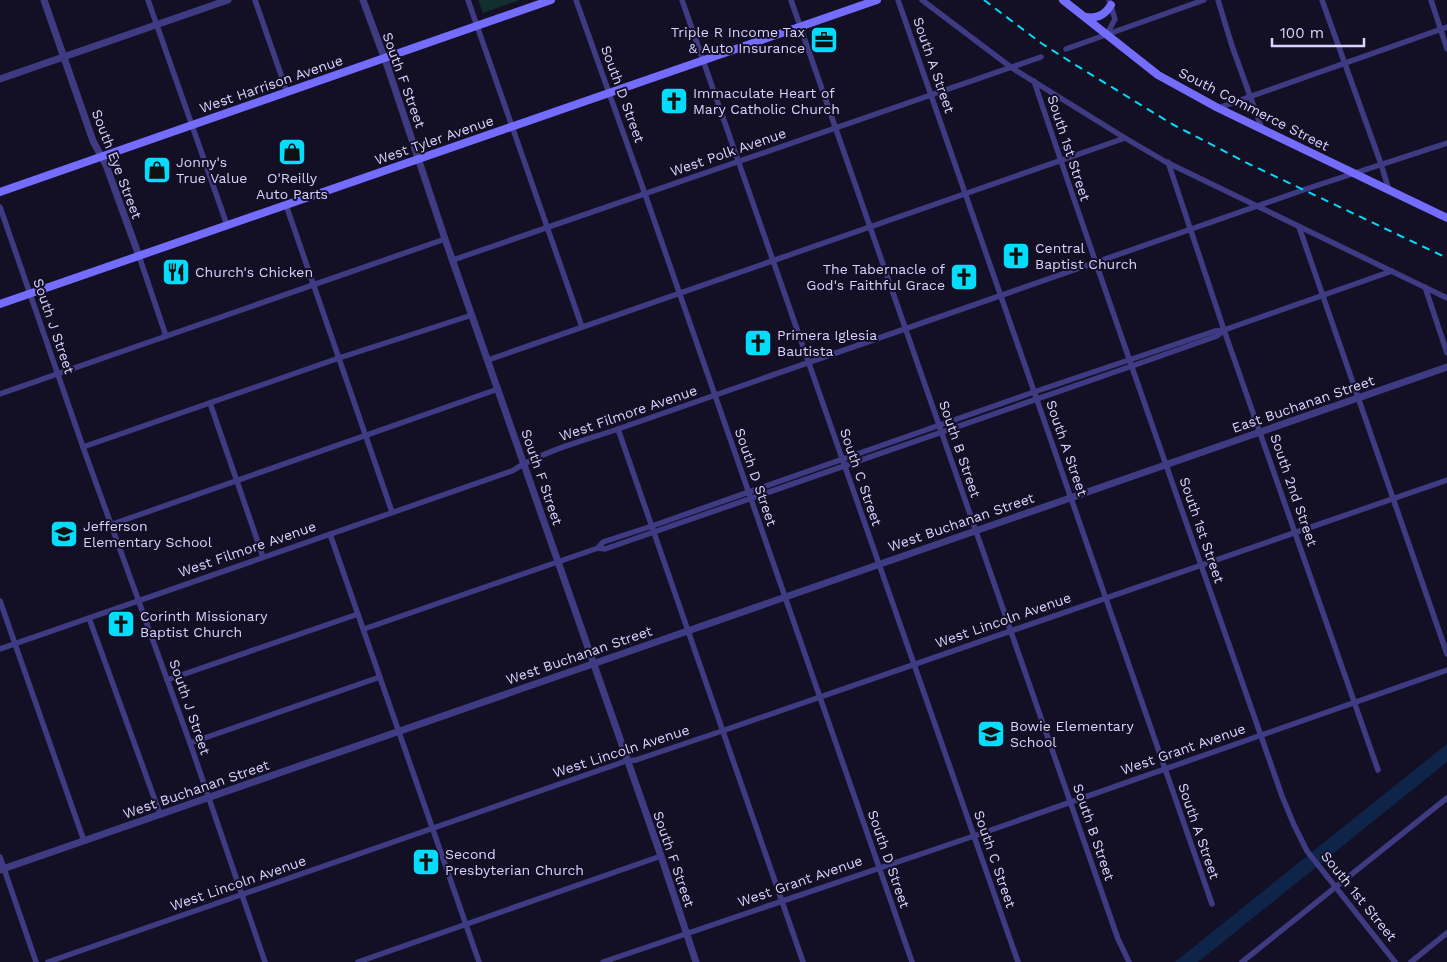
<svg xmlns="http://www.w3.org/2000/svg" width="1447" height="962" font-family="'Work Sans',sans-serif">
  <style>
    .green { fill: #122f2e }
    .water { fill: #0f2449 }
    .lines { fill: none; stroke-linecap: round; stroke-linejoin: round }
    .minor { stroke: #3f3b83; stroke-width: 5.5 }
    .tertiary { stroke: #3f3b83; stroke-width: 7 }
    .secondary { stroke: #736cfd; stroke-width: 8 }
    .rail { stroke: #03dcfa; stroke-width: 2; stroke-dasharray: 8 6; stroke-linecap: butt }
    .labels { text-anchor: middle; stroke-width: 4; stroke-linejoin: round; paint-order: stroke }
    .poi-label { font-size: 14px; fill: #d9d3fe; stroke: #130f25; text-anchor: start }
    .street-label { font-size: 14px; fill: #d9d3fe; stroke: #130f25 }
  </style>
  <rect width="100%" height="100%" fill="#130f25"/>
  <!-- green -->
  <polygon class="green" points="478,0 520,0 483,13"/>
  <!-- water -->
  <polygon class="water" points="1447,744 1447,762 1198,962 1175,962"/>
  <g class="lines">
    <!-- minor -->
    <g class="minor">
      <polyline points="148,0 227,225"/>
      <polyline points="255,0 287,92"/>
      <polyline points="468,0 582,327"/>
      <polyline points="576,0 645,194 912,962"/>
      <polyline points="682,0 1018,962"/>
      <polyline points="791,0 1118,939 1129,962"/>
      <polyline points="898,0 1212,904"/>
      <polyline points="922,0 1012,68 1125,138 1166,162 1447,298"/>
      <polyline points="1218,0 1232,46 1262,129"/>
      <polyline points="1322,0 1381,164 1389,190"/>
      <polyline points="1431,0 1447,49"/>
      <polyline points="1107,34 1115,19 1109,0"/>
      <polyline points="1066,49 1204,0"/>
      <path d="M1034,81C1114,320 1199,558 1282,796L1294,825L1307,851L1395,962"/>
      <polyline points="1218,108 1447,27"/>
      <polyline points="1168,162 1224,330 1378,770"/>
      <polyline points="286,205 392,512"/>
      <polyline points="0,207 83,447 190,743 265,962"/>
      <polyline points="1299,227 1447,654"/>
      <polyline points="139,256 166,336"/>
      <polyline points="453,260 1041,57"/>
      <polyline points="1425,287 1447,353"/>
      <polyline points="488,360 1125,138"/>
      <polyline points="0,394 445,239"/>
      <polyline points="210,403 263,557"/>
      <polyline points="618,429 803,962"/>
      <polyline points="83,447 339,358 472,315"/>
      <polyline points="110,525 498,389"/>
      <polyline points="330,534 479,962"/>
      <polyline points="598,548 603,542 652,526 1034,392 1215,331 1224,330 1392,271"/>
      <polyline points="0,601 84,841"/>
      <polyline points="89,618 160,814"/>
      <polyline points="364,629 598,548 605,549 1132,366 1217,336 1224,330"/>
      <path d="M0,649L512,471C543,451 583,441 618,429L1306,189L1447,143"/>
      <polyline points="167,680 358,614"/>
      <polyline points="190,743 380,677"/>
      <polyline points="0,857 36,962"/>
      <polyline points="48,962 626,761 636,760 722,731 1447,480"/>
      <polyline points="358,962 661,856"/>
      <polyline points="603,962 974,836 1447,670"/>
      <polyline points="1242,962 1447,798"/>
      <polyline points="1411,962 1447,933"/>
    </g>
    <!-- tertiary -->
    <g class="tertiary">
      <polyline points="44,0 93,141 106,165 139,256"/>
      <polyline points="363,0 388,68 445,239 661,856 696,962"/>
      <polyline points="0,79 228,0"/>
      <polyline points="0,870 1447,367"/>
    </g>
    <!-- secondary -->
    <g class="secondary">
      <polyline points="1063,0 1158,75 1218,108 1447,218"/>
      <path d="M1086,17C1097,19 1105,15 1111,5"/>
      <polyline points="0,192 551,0"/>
      <polyline points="0,304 877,0"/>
    </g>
    <!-- rail -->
    <polyline class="rail" points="984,0 1041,43 1074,64 1172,124 1245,162 1447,258"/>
  </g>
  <!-- icons -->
  <defs>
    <g id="office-square" transform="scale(1.4375)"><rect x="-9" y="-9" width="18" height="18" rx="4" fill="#03dcfa" stroke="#130f25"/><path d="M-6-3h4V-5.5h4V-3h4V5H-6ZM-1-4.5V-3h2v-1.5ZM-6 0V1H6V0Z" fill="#111"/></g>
    <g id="church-square" transform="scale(1.4375)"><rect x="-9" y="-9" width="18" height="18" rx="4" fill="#03dcfa" stroke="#130f25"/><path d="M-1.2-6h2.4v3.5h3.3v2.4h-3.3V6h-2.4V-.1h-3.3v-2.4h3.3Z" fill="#111"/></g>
    <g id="shop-square" transform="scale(1.4375)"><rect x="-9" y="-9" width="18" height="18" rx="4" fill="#03dcfa" stroke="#130f25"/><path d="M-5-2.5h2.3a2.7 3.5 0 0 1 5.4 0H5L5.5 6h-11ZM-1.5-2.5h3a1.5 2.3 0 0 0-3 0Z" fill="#111"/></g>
    <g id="restaurant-square" transform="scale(1.4375)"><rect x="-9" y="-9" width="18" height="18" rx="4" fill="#03dcfa" stroke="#130f25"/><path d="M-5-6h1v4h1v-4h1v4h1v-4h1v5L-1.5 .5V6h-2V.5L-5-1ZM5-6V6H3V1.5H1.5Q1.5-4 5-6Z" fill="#111"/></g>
    <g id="school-square" transform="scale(1.4375)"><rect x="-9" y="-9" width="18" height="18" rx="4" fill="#03dcfa" stroke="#130f25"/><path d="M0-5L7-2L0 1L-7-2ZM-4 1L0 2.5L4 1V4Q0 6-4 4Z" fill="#111"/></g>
  </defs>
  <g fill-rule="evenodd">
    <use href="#office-square" x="824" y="40"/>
    <use href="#church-square" x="674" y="101"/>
    <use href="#shop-square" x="292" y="152"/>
    <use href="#shop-square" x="157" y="170"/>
    <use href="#church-square" x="1016" y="256"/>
    <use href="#restaurant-square" x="176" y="272"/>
    <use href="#church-square" x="964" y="277"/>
    <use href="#church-square" x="758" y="343"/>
    <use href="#school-square" x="64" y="534"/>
    <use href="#church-square" x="121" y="624"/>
    <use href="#school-square" x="991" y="734"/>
    <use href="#church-square" x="426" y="862"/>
  </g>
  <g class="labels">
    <!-- poi labels -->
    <g class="poi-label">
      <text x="805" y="37" text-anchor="end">Triple R Income Tax<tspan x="805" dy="16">&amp; Auto Insurance</tspan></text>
      <text x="693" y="98">Immaculate Heart of<tspan x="693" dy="16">Mary Catholic Church</tspan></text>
      <text x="176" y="167">Jonny's<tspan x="176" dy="16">True Value</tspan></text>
      <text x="292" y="183" text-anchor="middle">O'Reilly<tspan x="292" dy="16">Auto Parts</tspan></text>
      <text x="1035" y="253">Central<tspan x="1035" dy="16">Baptist Church</tspan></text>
      <text x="945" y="274" text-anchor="end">The Tabernacle of<tspan x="945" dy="16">God's Faithful Grace</tspan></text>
      <text x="195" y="277">Church's Chicken</text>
      <text x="777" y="340">Primera Iglesia<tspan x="777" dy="16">Bautista</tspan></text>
      <text x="83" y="531">Jefferson<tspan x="83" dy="16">Elementary School</tspan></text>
      <text x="140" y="621">Corinth Missionary<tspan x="140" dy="16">Baptist Church</tspan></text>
      <text x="1010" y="731">Bowie Elementary<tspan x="1010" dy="16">School</tspan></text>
      <text x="445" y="859">Second<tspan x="445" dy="16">Presbyterian Church</tspan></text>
    </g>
    <!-- street labels -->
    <g class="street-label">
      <text transform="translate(934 65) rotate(71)" y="5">South A Street</text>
      <text transform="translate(404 80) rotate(70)" y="5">South F Street</text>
      <text transform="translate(271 84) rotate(-19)" y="5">West Harrison Avenue</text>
      <text transform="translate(623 94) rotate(70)" y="5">South D Street</text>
      <text transform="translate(1254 109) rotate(27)" y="5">South Commerce Street</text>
      <text transform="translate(434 140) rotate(-19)" y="5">West Tyler Avenue</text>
      <text transform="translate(1069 148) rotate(72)" y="5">South 1st Street</text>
      <text transform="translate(728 152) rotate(-19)" y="5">West Polk Avenue</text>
      <text transform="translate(117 164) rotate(69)" y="5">South Eye Street</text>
      <text transform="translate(54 326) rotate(71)" y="5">South J Street</text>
      <text transform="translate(1303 404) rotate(-19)" y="5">East Buchanan Street</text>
      <text transform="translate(628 413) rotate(-19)" y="5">West Filmore Avenue</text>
      <text transform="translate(1067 448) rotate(71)" y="5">South A Street</text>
      <text transform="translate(960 449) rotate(71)" y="5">South B Street</text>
      <text transform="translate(542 477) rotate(71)" y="5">South F Street</text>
      <text transform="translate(756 477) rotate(71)" y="5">South D Street</text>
      <text transform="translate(861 477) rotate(71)" y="5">South C Street</text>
      <text transform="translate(1294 490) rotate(71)" y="5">South 2nd Street</text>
      <text transform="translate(961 522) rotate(-19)" y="5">West Buchanan Street</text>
      <text transform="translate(1202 530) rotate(71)" y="5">South 1st Street</text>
      <text transform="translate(247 549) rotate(-19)" y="5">West Filmore Avenue</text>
      <text transform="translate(1003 620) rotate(-19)" y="5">West Lincoln Avenue</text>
      <text transform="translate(579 655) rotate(-19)" y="5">West Buchanan Street</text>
      <text transform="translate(190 707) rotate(71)" y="5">South J Street</text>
      <text transform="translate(1183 749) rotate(-19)" y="5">West Grant Avenue</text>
      <text transform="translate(621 751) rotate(-18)" y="5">West Lincoln Avenue</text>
      <text transform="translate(196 789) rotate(-19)" y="5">West Buchanan Street</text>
      <text transform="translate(1199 831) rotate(71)" y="5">South A Street</text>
      <text transform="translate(1094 832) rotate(71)" y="5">South B Street</text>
      <text transform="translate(674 859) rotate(71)" y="5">South F Street</text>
      <text transform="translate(889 859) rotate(71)" y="5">South D Street</text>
      <text transform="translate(995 859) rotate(71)" y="5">South C Street</text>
      <text transform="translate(800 881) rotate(-19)" y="5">West Grant Avenue</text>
      <text transform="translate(238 883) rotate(-19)" y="5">West Lincoln Avenue</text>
      <text transform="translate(1359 896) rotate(51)" y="5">South 1st Street</text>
    </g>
  </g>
  <!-- scale -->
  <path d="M1272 38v8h92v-8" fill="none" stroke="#d9d3fe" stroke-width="2.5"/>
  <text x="1280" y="38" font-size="15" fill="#d9d3fe" stroke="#130f25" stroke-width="4" paint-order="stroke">100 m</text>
</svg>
